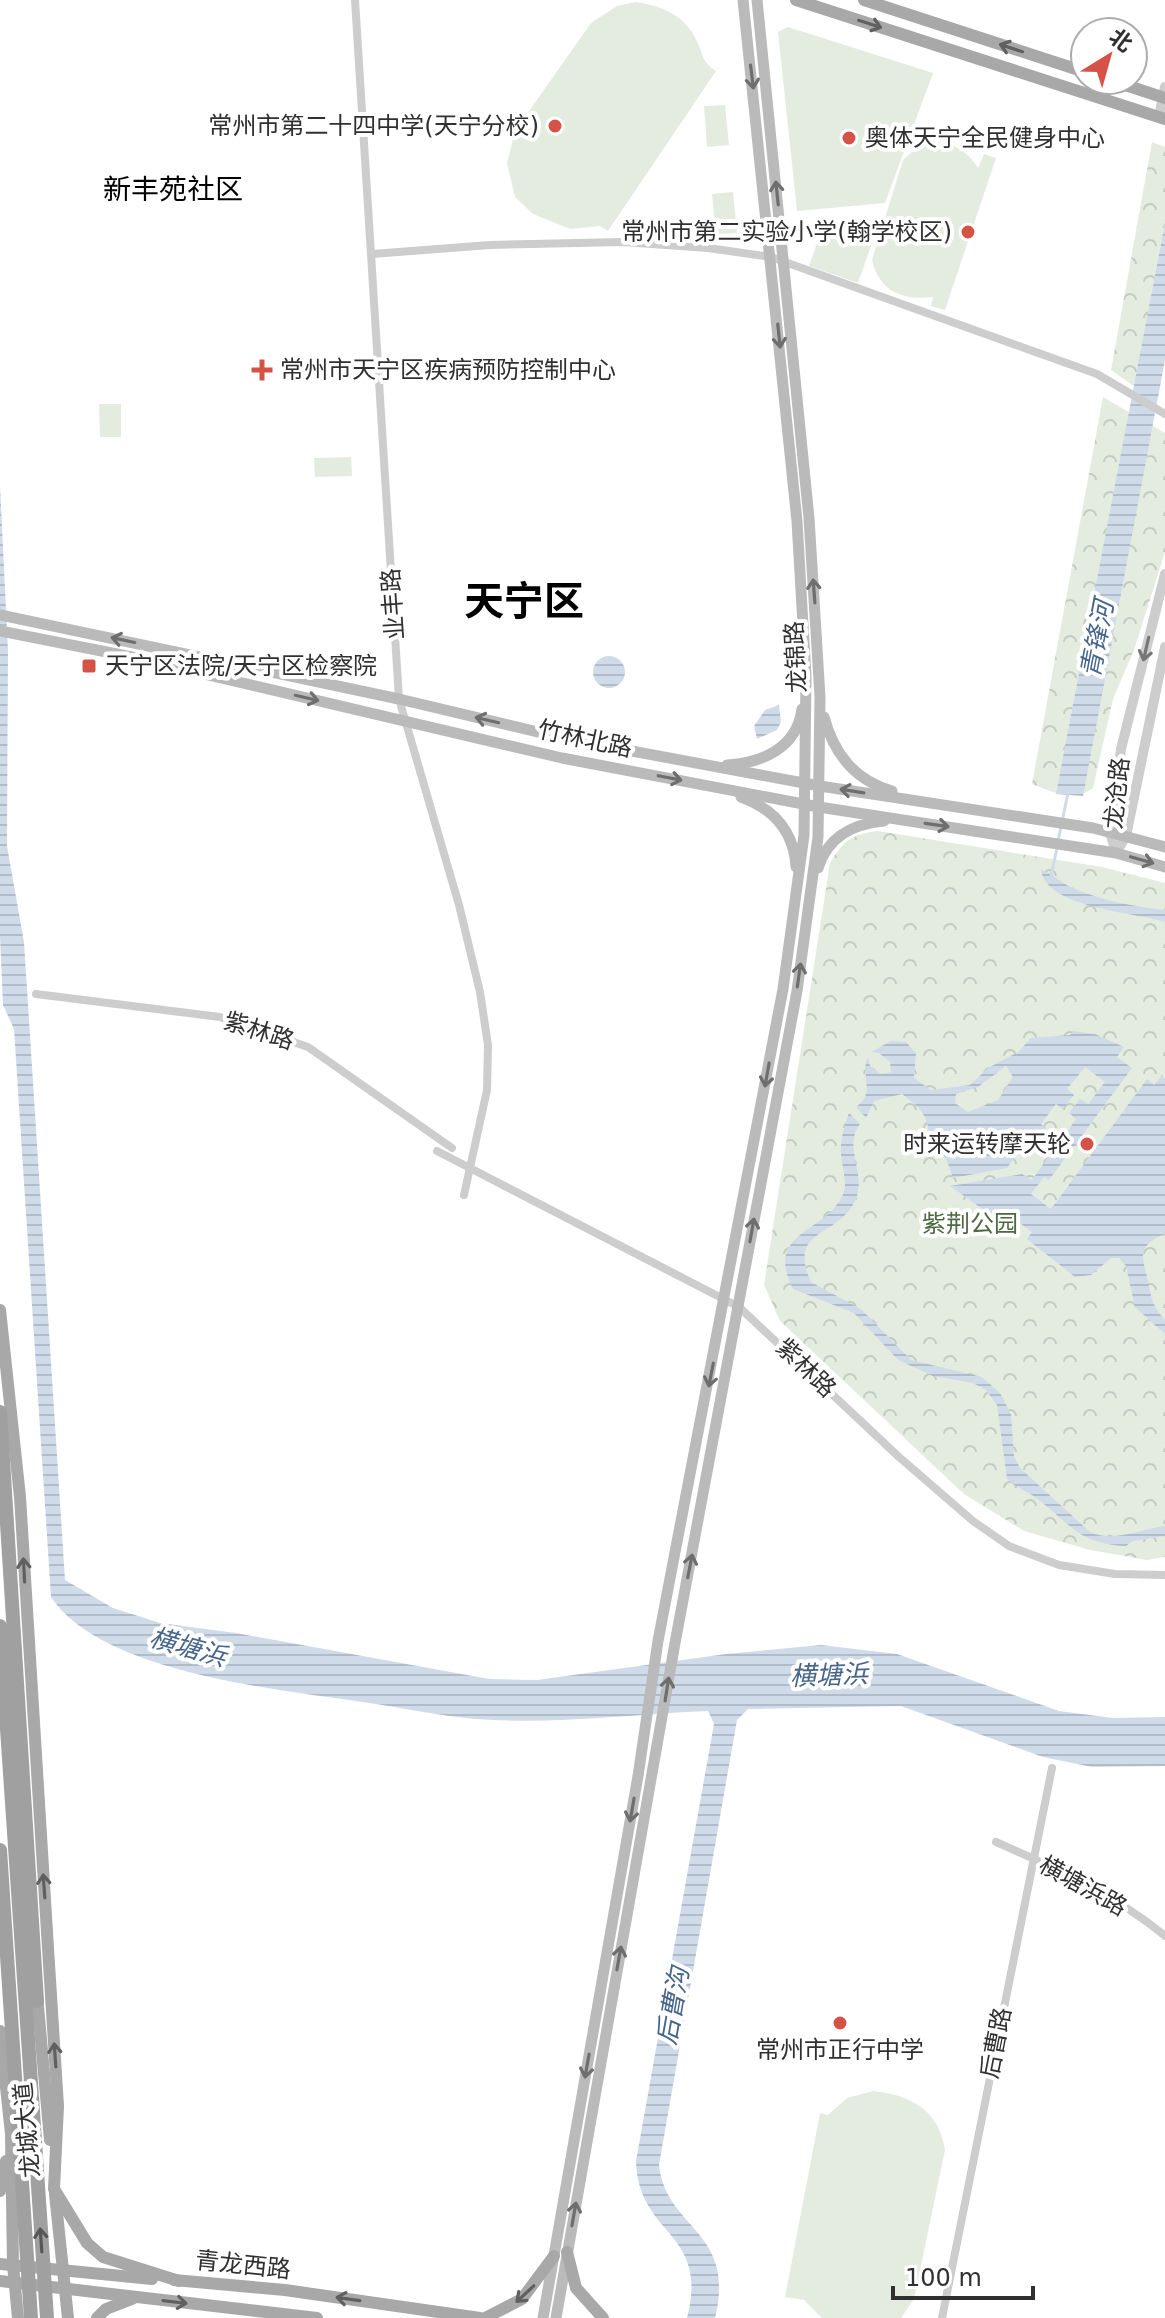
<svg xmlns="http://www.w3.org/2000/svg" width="1165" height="2318" font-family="'DejaVu Sans','Noto Sans SC',sans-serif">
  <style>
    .green { fill: #e4ece0 }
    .forest { fill: url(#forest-crowns) }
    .water { fill: url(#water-rules); fill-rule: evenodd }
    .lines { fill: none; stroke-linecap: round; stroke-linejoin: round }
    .stream { stroke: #cfdbe9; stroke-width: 3 }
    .minor { stroke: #cdcdcd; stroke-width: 8 }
    .tertiary { stroke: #cdcdcd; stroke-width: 10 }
    .secondary { stroke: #bababa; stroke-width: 11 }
    .primary { stroke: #a8a8a8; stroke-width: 12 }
    .trunk { stroke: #a0a0a0; stroke-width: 14 }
    .trunk-bridge { stroke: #a0a0a0; stroke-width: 14 }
    .oneway { stroke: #606060 }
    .oneway2 { stroke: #6e6e6e }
    .oneway3 { stroke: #777 }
    .oneway4 { stroke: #575757 }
    .poi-dot { fill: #d45346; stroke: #fff; stroke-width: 3 }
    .labels { text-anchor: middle; stroke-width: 8; stroke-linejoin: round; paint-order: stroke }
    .poi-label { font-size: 24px; fill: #303030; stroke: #fff; text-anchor: end }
    .street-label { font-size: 24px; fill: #303030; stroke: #fff }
    .park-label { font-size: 24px; fill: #4d6842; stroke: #fff }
    .water-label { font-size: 26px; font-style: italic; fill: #46658b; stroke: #fff }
    .quarter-label { font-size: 28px; fill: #000; stroke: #fff }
    .town-label { font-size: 40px; font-weight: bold; fill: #000; stroke: #fff }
  </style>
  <defs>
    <pattern id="forest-crowns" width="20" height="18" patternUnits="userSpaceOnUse" patternTransform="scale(2)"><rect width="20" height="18" fill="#e4ece0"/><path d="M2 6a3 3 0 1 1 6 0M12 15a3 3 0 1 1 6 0" fill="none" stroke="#c4cbc0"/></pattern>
    <pattern id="water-rules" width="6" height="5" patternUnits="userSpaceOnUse" patternTransform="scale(2)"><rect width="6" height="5" fill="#cfdbe9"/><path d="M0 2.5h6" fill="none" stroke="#b2bcc8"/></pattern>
  </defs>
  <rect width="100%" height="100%" fill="#fff"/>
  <!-- green -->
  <g class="green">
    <path d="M635,2C665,6 688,17 699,46C704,59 704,63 716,71L608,231L600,226L570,229L533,214L515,197L507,163L515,131L591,23L617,6Z"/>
    <polygon points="788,27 933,73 885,203 797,211 778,32"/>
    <polygon points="725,105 729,145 707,147 704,106"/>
    <path d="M922,143C947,140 964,146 978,168L984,154L996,158L945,310L931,306L933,297C903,301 879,291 872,260L903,160Z"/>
    <polygon points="733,192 737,233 716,235 712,194"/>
    <polygon points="823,226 872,243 858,283 809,266"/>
    <polygon points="99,404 121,404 121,437 100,437"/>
    <polygon points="351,457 352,476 315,477 314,458"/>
    <path d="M873,2091C911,2095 939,2110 945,2150L914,2299L901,2318H822L804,2300L785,2297L820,2113L828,2115L847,2098Z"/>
  </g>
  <!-- forest -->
  <g class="forest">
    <polygon points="1152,142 1165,147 1165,223 1135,387 1111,370"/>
    <path d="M1103,397L1165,433V552L1134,650L1113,699L1093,788C1074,802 1052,792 1032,784Z"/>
    <path d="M878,831L1102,867L1165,883V1557L1147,1560L1090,1550L1024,1531L964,1494L780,1321L764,1285L830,863C843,841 852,834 878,831Z"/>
  </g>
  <!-- water -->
  <g class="water">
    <polygon points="1165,223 1165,360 1083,796 1056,794"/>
    <path d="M0,485L8,651L7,846L24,942L65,1580L113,1608L160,1623L236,1633L489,1679L537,1680L726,1654L821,1645L897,1654L1059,1711L1113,1718L1165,1717V1766L1092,1767L1043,1757L901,1706L748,1709L737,1720L659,2165C666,2230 737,2230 715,2318H687C710,2230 638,2237 636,2161L714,1724L708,1711C631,1714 554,1725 476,1719C438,1716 399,1707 362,1702C276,1689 102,1673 51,1597L14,1029L3,1005L0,936Z"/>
    <circle cx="609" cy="672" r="16"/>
    <polygon points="779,705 781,722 777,730 757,739 754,726 765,710"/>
    <path d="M1041,870C1055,874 1060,883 1073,888C1102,901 1133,906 1165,910V922C1136,912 1047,909 1041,870Z"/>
    <path d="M1074,1031L1095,1034L1124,1047L1117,1057L1132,1068L1049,1180L1044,1177L1031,1194L1051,1209L1147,1079L1154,1085L1162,1075L1165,1079V1234C1132,1247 1145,1262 1149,1286C1152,1302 1154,1307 1165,1320V1334L1135,1307L1126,1266L1119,1258H1111L1091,1275L1075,1277L1027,1239L1032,1232L1009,1215L1002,1223L950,1186L1022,1174L1032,1180L1049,1156L1041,1150L1053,1134L1061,1140L1076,1119L1069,1113L1080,1099L1088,1104L1105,1082L1085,1067L1067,1089L1074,1095L1063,1109L1056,1104L1041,1124L1047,1130L1035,1145L1028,1140L1007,1168L953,1178L947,1161L929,1139C929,1115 920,1108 902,1094L874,1101L866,1118L856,1107C877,1092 859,1076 868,1057L870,1066L881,1074L891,1072L890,1062L879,1053L871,1052L891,1041L906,1042L916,1053L914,1078L931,1090L970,1085L988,1068L1018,1052L1031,1038L1070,1035ZM1006,1066L1013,1077L998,1100L968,1112L955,1103L956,1094L978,1087Z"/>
    <path d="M849,1113L860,1124C842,1148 868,1174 855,1201C836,1239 787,1228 811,1282L861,1309L911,1360L982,1377L1000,1393L1011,1414L1014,1456L1020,1468L1090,1532C1115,1543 1139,1529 1165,1526V1536L1133,1541L1126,1546C1080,1544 1072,1526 1039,1500C1029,1492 1017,1488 1007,1479L997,1405L986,1390L973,1383L933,1376L898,1360L854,1313L793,1289C763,1230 828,1234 844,1192C847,1182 842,1166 841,1155C840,1139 844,1128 849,1113Z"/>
  </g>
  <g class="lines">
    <!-- stream -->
    <g class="stream">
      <polyline points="1058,841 1068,793"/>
      <polyline points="1051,876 1057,848"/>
    </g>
    <!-- minor -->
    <g class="minor">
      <polyline points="355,0 399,699 459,905 480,992 488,1045 487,1090 464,1195"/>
      <polyline points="372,254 490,245 623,242 708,248 771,257 1097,374 1165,414"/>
      <polyline points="36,994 220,1017 308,1047 452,1148"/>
      <polyline points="437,1151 739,1307 899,1457 973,1521 1009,1546 1059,1565 1115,1574 1165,1575"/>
      <path d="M996,1842C1055,1868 1115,1894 1165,1936"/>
      <polyline points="942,2318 1052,1768"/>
    </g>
    <!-- tertiary -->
    <g class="tertiary">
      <polyline points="1159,117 1165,87"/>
      <polyline points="1116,853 1110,832 1121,749 1165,574"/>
      <polyline points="1116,853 1126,836 1165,647"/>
    </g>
    <!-- secondary -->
    <g class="secondary">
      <polyline points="0,615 399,699 567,739 820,786 1093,828 1165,847"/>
      <polyline points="0,631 132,657 562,758 819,807 1116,853 1165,867"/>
      <path d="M824,717C834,754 854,780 892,791"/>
      <path d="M727,765C762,763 797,748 802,709"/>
      <path d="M741,797C774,809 794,832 796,867"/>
      <path d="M818,868C828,836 853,824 884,821"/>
      <polyline points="543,2318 638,1776 658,1641 783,989 804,835 806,677 797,521 743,0"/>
      <polyline points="556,2318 675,1643 797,991 818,837 820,697 809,518 757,0"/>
    </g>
    <!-- primary -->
    <g class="primary">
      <polyline points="796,0 1165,119"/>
      <polyline points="864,0 1085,72"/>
      <polyline points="1110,80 1165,98"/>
      <polyline points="0,1310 20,1497 49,1964 58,2106 54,2189 87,2243 103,2257 179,2281"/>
      <polyline points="37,1995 50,2140"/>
      <polyline points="0,2031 11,2134 13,2265 18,2318"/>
      <polyline points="0,2191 6,2161"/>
      <polyline points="55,2194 68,2318"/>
      <polyline points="567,2252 576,2288 603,2318"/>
      <polyline points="0,2264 152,2279"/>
      <polyline points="174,2280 285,2290 480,2318"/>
      <polyline points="0,2281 317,2318"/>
      <polyline points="97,2318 106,2309 132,2299"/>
      <polyline points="485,2318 522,2299 554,2256"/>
    </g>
    <!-- trunk -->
    <polyline class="trunk" points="0,1412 37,2001"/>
    <!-- trunk-bridge -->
    <g class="trunk-bridge">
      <polyline points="0,1626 47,2318"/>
      <polyline points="0,1850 31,2318"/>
    </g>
  </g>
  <!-- one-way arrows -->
  <defs><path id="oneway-shaft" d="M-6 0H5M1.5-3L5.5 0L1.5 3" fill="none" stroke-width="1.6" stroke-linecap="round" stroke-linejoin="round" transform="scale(2)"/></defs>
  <g class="oneway">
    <use href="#oneway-shaft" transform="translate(870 24) rotate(18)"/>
    <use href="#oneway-shaft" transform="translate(1011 48) rotate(-162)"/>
    <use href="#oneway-shaft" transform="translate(24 1570) rotate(-93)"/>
    <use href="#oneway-shaft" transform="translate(44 1886) rotate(-94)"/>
    <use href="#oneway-shaft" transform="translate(55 2055) rotate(-94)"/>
    <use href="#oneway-shaft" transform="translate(525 2294) rotate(137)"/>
    <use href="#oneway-shaft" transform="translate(348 2299) rotate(-172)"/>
    <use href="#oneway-shaft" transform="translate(175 2302) rotate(7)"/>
  </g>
  <g class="oneway2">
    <use href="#oneway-shaft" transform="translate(752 77) rotate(83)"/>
    <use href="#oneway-shaft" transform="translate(777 193) rotate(-96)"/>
    <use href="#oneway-shaft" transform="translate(779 336) rotate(84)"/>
    <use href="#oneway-shaft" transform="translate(814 591) rotate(-94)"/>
    <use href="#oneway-shaft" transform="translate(123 640) rotate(-168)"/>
    <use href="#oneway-shaft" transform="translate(307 698) rotate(13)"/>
    <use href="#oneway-shaft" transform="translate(487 720) rotate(-167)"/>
    <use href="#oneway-shaft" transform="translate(670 778) rotate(11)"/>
    <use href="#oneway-shaft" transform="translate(852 791) rotate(-171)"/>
    <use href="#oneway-shaft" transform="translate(937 825) rotate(8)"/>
    <use href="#oneway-shaft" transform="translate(1142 860) rotate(16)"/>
    <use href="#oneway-shaft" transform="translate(799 975) rotate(-82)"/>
    <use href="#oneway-shaft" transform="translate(767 1075) rotate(100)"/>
    <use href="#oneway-shaft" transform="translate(752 1230) rotate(-80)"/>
    <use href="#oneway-shaft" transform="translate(711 1375) rotate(101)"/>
    <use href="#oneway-shaft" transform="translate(690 1566) rotate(-79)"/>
    <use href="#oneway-shaft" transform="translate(667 1689) rotate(-81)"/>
    <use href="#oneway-shaft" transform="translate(632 1810) rotate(100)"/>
    <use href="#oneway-shaft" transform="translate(619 1958) rotate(-80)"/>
    <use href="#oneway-shaft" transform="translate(587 2066) rotate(100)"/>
    <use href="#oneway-shaft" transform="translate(574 2214) rotate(-80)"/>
  </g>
  <use class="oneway3" href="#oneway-shaft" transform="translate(1146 649) rotate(103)"/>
  <use class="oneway4" href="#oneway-shaft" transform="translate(41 2240) rotate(-94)"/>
  <!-- markers -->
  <g class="poi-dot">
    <circle cx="555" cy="126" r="8"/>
    <circle cx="849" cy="138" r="8"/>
    <circle cx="968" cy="232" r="8"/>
    <path d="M258 358h8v8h8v8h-8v8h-8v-8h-8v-8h8z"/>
    <rect x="81" y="658" width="16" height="16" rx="4"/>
    <circle cx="1087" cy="1144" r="8"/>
    <circle cx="840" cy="2023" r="8"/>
  </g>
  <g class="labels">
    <!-- poi labels -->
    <g class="poi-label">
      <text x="539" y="134">常州市第二十四中学(天宁分校)</text>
      <text x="865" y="146" text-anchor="start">奥体天宁全民健身中心</text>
      <text x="952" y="240">常州市第二实验小学(翰学校区)</text>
      <text x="280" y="378" text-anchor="start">常州市天宁区疾病预防控制中心</text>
      <text x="105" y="674" text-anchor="start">天宁区法院/天宁区检察院</text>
      <text x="1071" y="1152">时来运转摩天轮</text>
      <text x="840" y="2058" text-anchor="middle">常州市正行中学</text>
    </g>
    <!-- street labels -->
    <g class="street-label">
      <text transform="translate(393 604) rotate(-94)" y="8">业丰路</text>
      <text transform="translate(796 657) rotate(-93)" y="8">龙锦路</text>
      <text transform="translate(585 739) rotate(12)" y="8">竹林北路</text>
      <text transform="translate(1117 793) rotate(-84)" y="8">龙沧路</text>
      <text transform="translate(259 1031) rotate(18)" y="8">紫林路</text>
      <text transform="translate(806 1368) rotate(44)" y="8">紫林路</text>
      <text transform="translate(1083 1886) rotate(29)" y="8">横塘浜路</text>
      <text transform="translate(996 2043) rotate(-79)" y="8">后曹路</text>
      <text transform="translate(27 2130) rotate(-95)" y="8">龙城大道</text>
      <text transform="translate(243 2265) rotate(6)" y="8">青龙西路</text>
    </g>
    <!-- park labels -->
    <g class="park-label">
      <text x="970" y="1232">紫荆公园</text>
    </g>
    <!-- water labels -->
    <g class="water-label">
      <text transform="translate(1097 639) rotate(-79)" y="9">青锋河</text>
      <text transform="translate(188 1647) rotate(16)" y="9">横塘浜</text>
      <text transform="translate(829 1675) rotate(-2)" y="9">横塘浜</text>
      <text transform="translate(673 2006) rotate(-80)" y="9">后曹沟</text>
    </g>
    <!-- quarter labels -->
    <g class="quarter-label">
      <text x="173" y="199">新丰苑社区</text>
    </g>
    <!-- town labels -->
    <g class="town-label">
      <text x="524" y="615">天宁区</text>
    </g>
  </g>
  <!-- north arrow -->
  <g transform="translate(1109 56) rotate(37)"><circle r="38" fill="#ffffff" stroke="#acacac" stroke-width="2"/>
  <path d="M0-6L14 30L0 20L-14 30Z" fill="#d45346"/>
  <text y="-12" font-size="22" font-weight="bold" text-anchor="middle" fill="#303030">北</text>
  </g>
  <!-- scale -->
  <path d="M893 2286v12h140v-12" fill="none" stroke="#303030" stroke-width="4"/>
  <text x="905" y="2286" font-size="24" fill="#303030" stroke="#ffffff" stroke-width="6" paint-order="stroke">100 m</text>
</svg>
